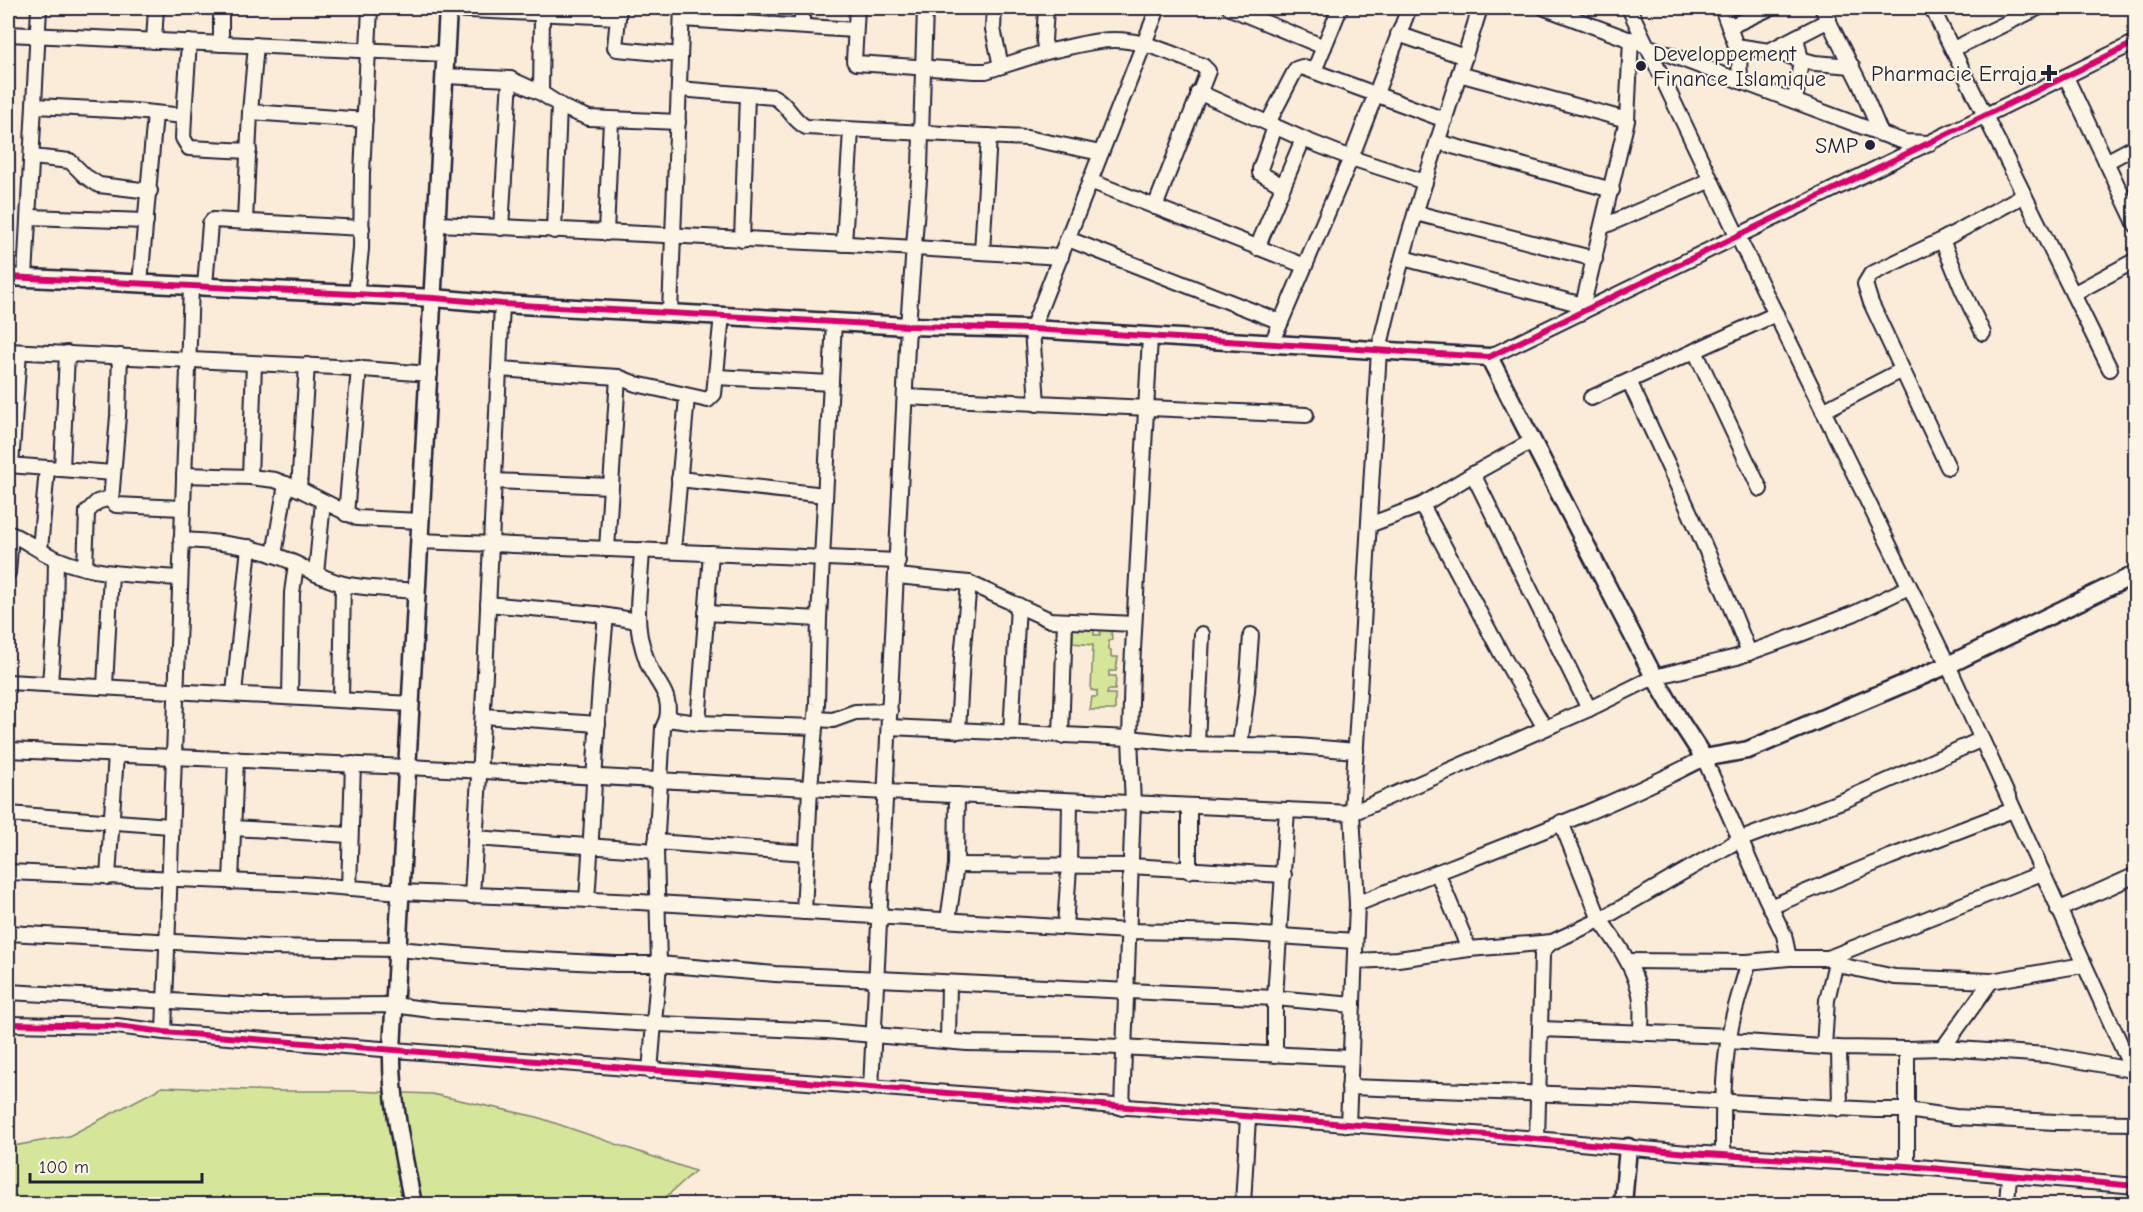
<svg xmlns="http://www.w3.org/2000/svg" width="2143" height="1212" font-family="'Comic Neue',sans-serif">
  <style>
    .green { fill: #d5e69a; stroke: #7c846a; stroke-width: 1.5 }
    .lines { fill: none; stroke-linecap: round; stroke-linejoin: round }
    .minor-casing { stroke: #22223b; stroke-width: 18 }
    .tertiary-casing { stroke: #22223b; stroke-width: 21 }
    .minor { stroke: #fcf5e5; stroke-width: 14 }
    .tertiary { stroke: #fcf5e5; stroke-width: 16 }
    .cycleway-casing { stroke: #fcf5e5; stroke-width: 10 }
    .cycleway { stroke: #d6006c; stroke-width: 6 }
    .poi-dot { fill: #22223b; stroke: #fcf5e5; stroke-width: 2 }
    .labels { text-anchor: middle; stroke-width: 4.5; stroke-linejoin: round; paint-order: stroke }
    .poi-label { font-size: 22px; fill: #22223b; stroke: #fcf5e5; text-anchor: end }
  </style>
  <rect width="100%" height="100%" fill="#fbebd9"/>
  <filter id="ink" filterUnits="userSpaceOnUse"><feTurbulence type="fractalNoise" baseFrequency=".0167" numOctaves="2"/><feDisplacementMap in="SourceGraphic" scale="12" xChannelSelector="R" yChannelSelector="G"/><feConvolveMatrix kernelMatrix="1 2 1 2 8 2 1 2 1" color-interpolation-filters="sRGB"/></filter>
  <g filter="url(#ink)">
    <!-- green -->
    <g class="green">
      <polygon points="1073,627 1094,627 1094,635 1100,635 1101,628 1111,628 1112,640 1109,641 1109,650 1111,650 1111,657 1118,657 1116,671 1109,671 1109,676 1116,676 1115,690 1108,690 1107,694 1115,694 1115,710 1090,710 1092,697 1097,697 1097,691 1091,690 1093,645 1073,643"/>
      <polygon points="162,1087 278,1091 352,1091 432,1094 537,1117 695,1171 658,1204 8,1204 8,1147 69,1136"/>
    </g>
    <g class="lines">
      <!-- minor casing -->
      <g class="minor-casing">
        <g id="minor">
          <polyline points="619,8 615,47 617,49 680,55"/>
          <polyline points="857,8 854,61 856,63 975,71 986,71 1046,52 1044,41 1046,8"/>
          <polyline points="994,8 993,29 1001,66"/>
          <polyline points="1230,8 1324,47"/>
          <path d="M1480,8C1445,121 1405,234 1379,350L1352,813L1589,709L1654,677L1737,657L1798,635L1855,613L1909,587"/>
          <polyline points="1545,8 1890,137 1905,142 1930,143"/>
          <polyline points="1629,8 1738,237 1948,665 2136,1078"/>
          <polyline points="1722,8 1739,54 1740,81"/>
          <polyline points="1822,8 1860,84 1881,134"/>
          <polyline points="1932,8 2110,369"/>
          <polyline points="448,9 618,17"/>
          <polyline points="682,19 855,30"/>
          <polyline points="802,26 802,8"/>
          <polyline points="1729,27 1770,8"/>
          <polyline points="8,34 446,54"/>
          <polyline points="1398,34 1465,57"/>
          <polyline points="154,41 156,8"/>
          <polyline points="221,44 221,8"/>
          <polyline points="1736,46 1769,51 1815,63 1852,66"/>
          <polyline points="1953,49 2038,8"/>
          <polyline points="1769,51 1829,20"/>
          <path d="M1046,52C1072,47 1101,37 1128,41C1154,44 1179,57 1203,66L1208,71L1155,207"/>
          <polyline points="1314,71 1340,8"/>
          <polyline points="1459,74 1627,120"/>
          <polyline points="445,76 510,79 541,93 566,109 589,118 678,122"/>
          <polyline points="2066,77 2136,225"/>
          <path d="M679,89L774,97C788,104 792,120 806,127L1027,138L1101,153"/>
          <polyline points="1198,92 1303,139 1351,158 1425,182"/>
          <polyline points="541,93 542,14"/>
          <polyline points="1795,101 1801,60 1796,37"/>
          <polyline points="35,106 134,111 184,116 189,42"/>
          <polyline points="250,112 365,120"/>
          <polyline points="184,116 183,138 189,148 249,151"/>
          <polyline points="1268,123 1296,69 1302,67 1445,120"/>
          <polyline points="1275,127 1260,169 1260,173 1283,186"/>
          <polyline points="1438,142 1612,190"/>
          <polyline points="32,157 70,161 85,176 99,185 150,191"/>
          <polyline points="2106,162 2136,146"/>
          <polyline points="1090,181 1305,266"/>
          <polyline points="1416,213 1595,259"/>
          <polyline points="29,217 146,221"/>
          <polyline points="245,221 250,112 256,45"/>
          <polyline points="438,224 849,244 1061,257"/>
          <polyline points="1604,226 1711,180"/>
          <polyline points="501,228 510,79"/>
          <polyline points="554,231 559,106"/>
          <polyline points="606,233 611,120"/>
          <polyline points="1068,239 1281,322"/>
          <polyline points="742,240 747,95"/>
          <polyline points="1942,240 1963,291 1983,333"/>
          <polyline points="844,244 851,130"/>
          <polyline points="1257,248 1303,139"/>
          <polyline points="982,252 989,136"/>
          <polyline points="1403,258 1583,305"/>
          <polyline points="25,278 39,8"/>
          <polyline points="140,283 155,114"/>
          <polyline points="205,286 210,224 213,220 362,228"/>
          <polyline points="2073,294 2136,260"/>
          <polyline points="356,296 361,249 362,173 370,8"/>
          <polyline points="670,312 682,8"/>
          <polyline points="1581,313 1627,120 1631,39"/>
          <polyline points="1271,345 1351,158 1409,8"/>
          <polyline points="8,351 336,367 430,374"/>
          <polyline points="1695,351 1760,489"/>
          <polyline points="120,356 118,416 111,501 116,505 182,508"/>
          <polyline points="1489,357 2136,42"/>
          <polyline points="499,369 618,377 636,384 708,400 714,394 722,315"/>
          <polyline points="716,377 831,383"/>
          <path d="M1629,381C1671,471 1713,560 1749,653"/>
          <polyline points="905,397 1306,415"/>
          <polyline points="1591,398 1776,314"/>
          <polyline points="1037,404 1032,329 1158,8"/>
          <polyline points="1823,411 1902,370"/>
          <polyline points="8,465 113,473"/>
          <polyline points="11,465 19,352"/>
          <polyline points="1948,467 1871,303 1865,284 1871,274 1942,240 2024,195"/>
          <polyline points="62,469 67,353"/>
          <polyline points="1473,474 1589,709"/>
          <polyline points="184,475 250,477 275,480 299,489 357,518 421,521"/>
          <polyline points="250,477 254,364"/>
          <polyline points="679,479 825,495"/>
          <polyline points="494,481 610,486"/>
          <polyline points="299,489 307,365"/>
          <polyline points="1422,505 1473,474 1532,441"/>
          <polyline points="346,514 359,368"/>
          <polyline points="1369,525 1422,505 1502,655 1545,728"/>
          <path d="M8,533C25,539 39,552 57,559C95,575 138,575 180,578"/>
          <path d="M181,540C216,541 248,545 280,557C302,565 321,579 344,584C367,589 394,589 417,591"/>
          <polyline points="420,541 898,561"/>
          <polyline points="607,549 618,377"/>
          <polyline points="40,550 47,468"/>
          <path d="M642,550C641,578 635,610 640,637C642,646 645,656 648,664C657,685 672,693 667,719"/>
          <polyline points="673,551 687,397"/>
          <polyline points="274,555 286,484"/>
          <polyline points="85,568 87,512 97,502 110,498"/>
          <polyline points="8,573 11,534"/>
          <polyline points="316,574 323,502"/>
          <polyline points="897,576 969,583 1050,620 1134,624"/>
          <polyline points="488,604 596,614 638,621"/>
          <polyline points="706,613 819,619"/>
          <polyline points="8,682 411,704"/>
          <polyline points="50,683 55,618 56,559"/>
          <polyline points="105,686 111,573"/>
          <polyline points="234,693 249,547"/>
          <polyline points="290,697 292,593 296,564"/>
          <polyline points="341,699 343,584"/>
          <polyline points="483,716 598,724"/>
          <polyline points="816,719 833,720 855,712 890,711"/>
          <polyline points="698,723 711,553"/>
          <polyline points="889,727 1130,738 1186,744 1298,746 1356,751"/>
          <polyline points="958,731 962,658 969,583"/>
          <polyline points="1011,733 1018,605"/>
          <polyline points="1061,736 1065,621"/>
          <polyline points="1197,744 1202,634"/>
          <polyline points="1240,745 1247,691 1251,635"/>
          <polyline points="8,750 408,767 886,792 1352,813 1357,904 1348,1125"/>
          <polyline points="1189,806 1189,871"/>
          <polyline points="8,814 170,826"/>
          <polyline points="233,828 349,835"/>
          <polyline points="475,838 656,851"/>
          <polyline points="656,842 807,853"/>
          <polyline points="956,865 1130,866 1284,875"/>
          <polyline points="8,872 302,884 401,892 639,902 1128,931 1235,933 1355,941"/>
          <polyline points="1437,872 1469,949"/>
          <polyline points="108,877 116,754"/>
          <polyline points="231,882 236,759"/>
          <polyline points="349,888 353,764"/>
          <polyline points="472,896 485,674 502,304"/>
          <path d="M587,900C594,805 596,710 606,616"/>
          <path d="M1357,904C1473,857 1593,816 1704,758L1766,898L1784,935L1789,958L1747,962V968C1742,986 1736,1004 1732,1022C1722,1065 1723,1111 1723,1155"/>
          <polyline points="1770,907 1890,857 2013,810"/>
          <polyline points="2058,910 2136,875"/>
          <polyline points="804,912 810,788 817,704 819,619 834,321"/>
          <polyline points="948,920 956,865 957,795"/>
          <polyline points="1065,927 1069,867 1070,801"/>
          <polyline points="8,933 266,947 397,949 502,958 616,964 659,964 775,974 1275,998 1353,1005"/>
          <polyline points="1789,958 1828,958 1848,967 1895,977 1991,981 2083,965"/>
          <polyline points="1828,958 2042,873"/>
          <polyline points="1355,961 1398,959 1469,949 1552,942"/>
          <polyline points="1628,961 1747,962"/>
          <polyline points="8,992 261,1006 394,1005 438,1011 635,1023 827,1031 967,1043 1077,1045 1350,1058"/>
          <polyline points="8,1024 117,1026 164,1032 1525,1138 1688,1153 1907,1166 2136,1186"/>
          <polyline points="1540,1029 1730,1036"/>
          <polyline points="164,1032 191,286"/>
          <path d="M1641,1033C1641,1020 1643,1003 1639,990C1632,964 1616,941 1600,920L1739,840L1847,799L1980,740"/>
          <polyline points="948,1041 949,983"/>
          <polyline points="1729,1041 1839,1048 1907,1049 1943,1048 2048,1055 2132,1070"/>
          <polyline points="1824,1047 1827,1000 1836,962"/>
          <polyline points="1839,1048 1840,1109"/>
          <polyline points="1943,1048 1991,981"/>
          <polyline points="1907,1049 1907,1166"/>
          <polyline points="1275,1055 1275,998 1287,810"/>
          <polyline points="650,1071 659,964 656,851 663,728 667,719 698,723 815,727"/>
          <polyline points="1349,1087 1639,1097 1876,1110 1907,1110 1955,1117 2056,1122 2136,1123"/>
          <polyline points="871,1088 908,326 920,167 925,8"/>
          <polyline points="1122,1108 1133,804 1130,738 1132,668 1150,337"/>
          <polyline points="1537,1139 1542,955 1545,948 1552,942 1600,920 1561,822"/>
          <polyline points="1243,1204 1248,1117"/>
          <polyline points="2007,1204 2009,1175"/>
        </g>
      </g>
      <!-- tertiary casing -->
      <g class="tertiary-casing">
        <g id="tertiary">
          <polyline points="8,277 434,298 502,304 908,326 1032,329 1489,357 1651,671 1680,721 1704,758 1748,750 1948,665 2136,574"/>
          <path d="M413,1204C403,1153 391,1103 392,1050L448,8"/>
          <polyline points="1623,1204 1628,1147"/>
        </g>
      </g>
      <!-- minor -->
      <use href="#minor" class="minor"/>
      <!-- tertiary -->
      <use href="#tertiary" class="tertiary"/>
      <!-- cycleway casing -->
      <g class="cycleway-casing">
        <g id="cycleway">
          <polyline points="8,277 434,298 502,304 908,326 1032,329 1489,357 2136,42"/>
          <polyline points="8,1024 117,1026 164,1032 1525,1138 1688,1153 1907,1166 2136,1186"/>
        </g>
      </g>
      <!-- cycleway -->
      <use href="#cycleway" class="cycleway"/>
    </g>
  </g>
  <!-- markers -->
  <g class="poi-dot">
    <circle cx="1641" cy="66" r="6"/>
    <path d="M2046 64h6v6h6v6h-6v6h-6v-6h-6v-6h6z"/>
    <circle cx="1870" cy="145" r="6"/>
  </g>
  <g class="labels">
    <!-- poi labels -->
    <g class="poi-label">
      <text x="1653" y="61" text-anchor="start">Developpement<tspan x="1653" dy="25">Finance Islamique</tspan></text>
      <text x="2037" y="81">Pharmacie Erraja</text>
      <text x="1858" y="153">SMP</text>
    </g>
  </g>
  <!-- margin -->
  <rect width="2143" height="1212" fill="none" stroke="#fcf5e5" stroke-width="30"/>
  <rect x="15" y="15" width="2113" height="1182" fill="none" stroke="#22223b" stroke-width="2" filter="url(#ink)"/>
  <!-- scale -->
  <path d="M30 1173v9h172v-9" fill="none" stroke="#22223b" stroke-width="3"/>
  <text x="39" y="1173" font-size="18" fill="#22223b" stroke="#fcf5e5" stroke-width="4.5" paint-order="stroke">100 m</text>
</svg>
